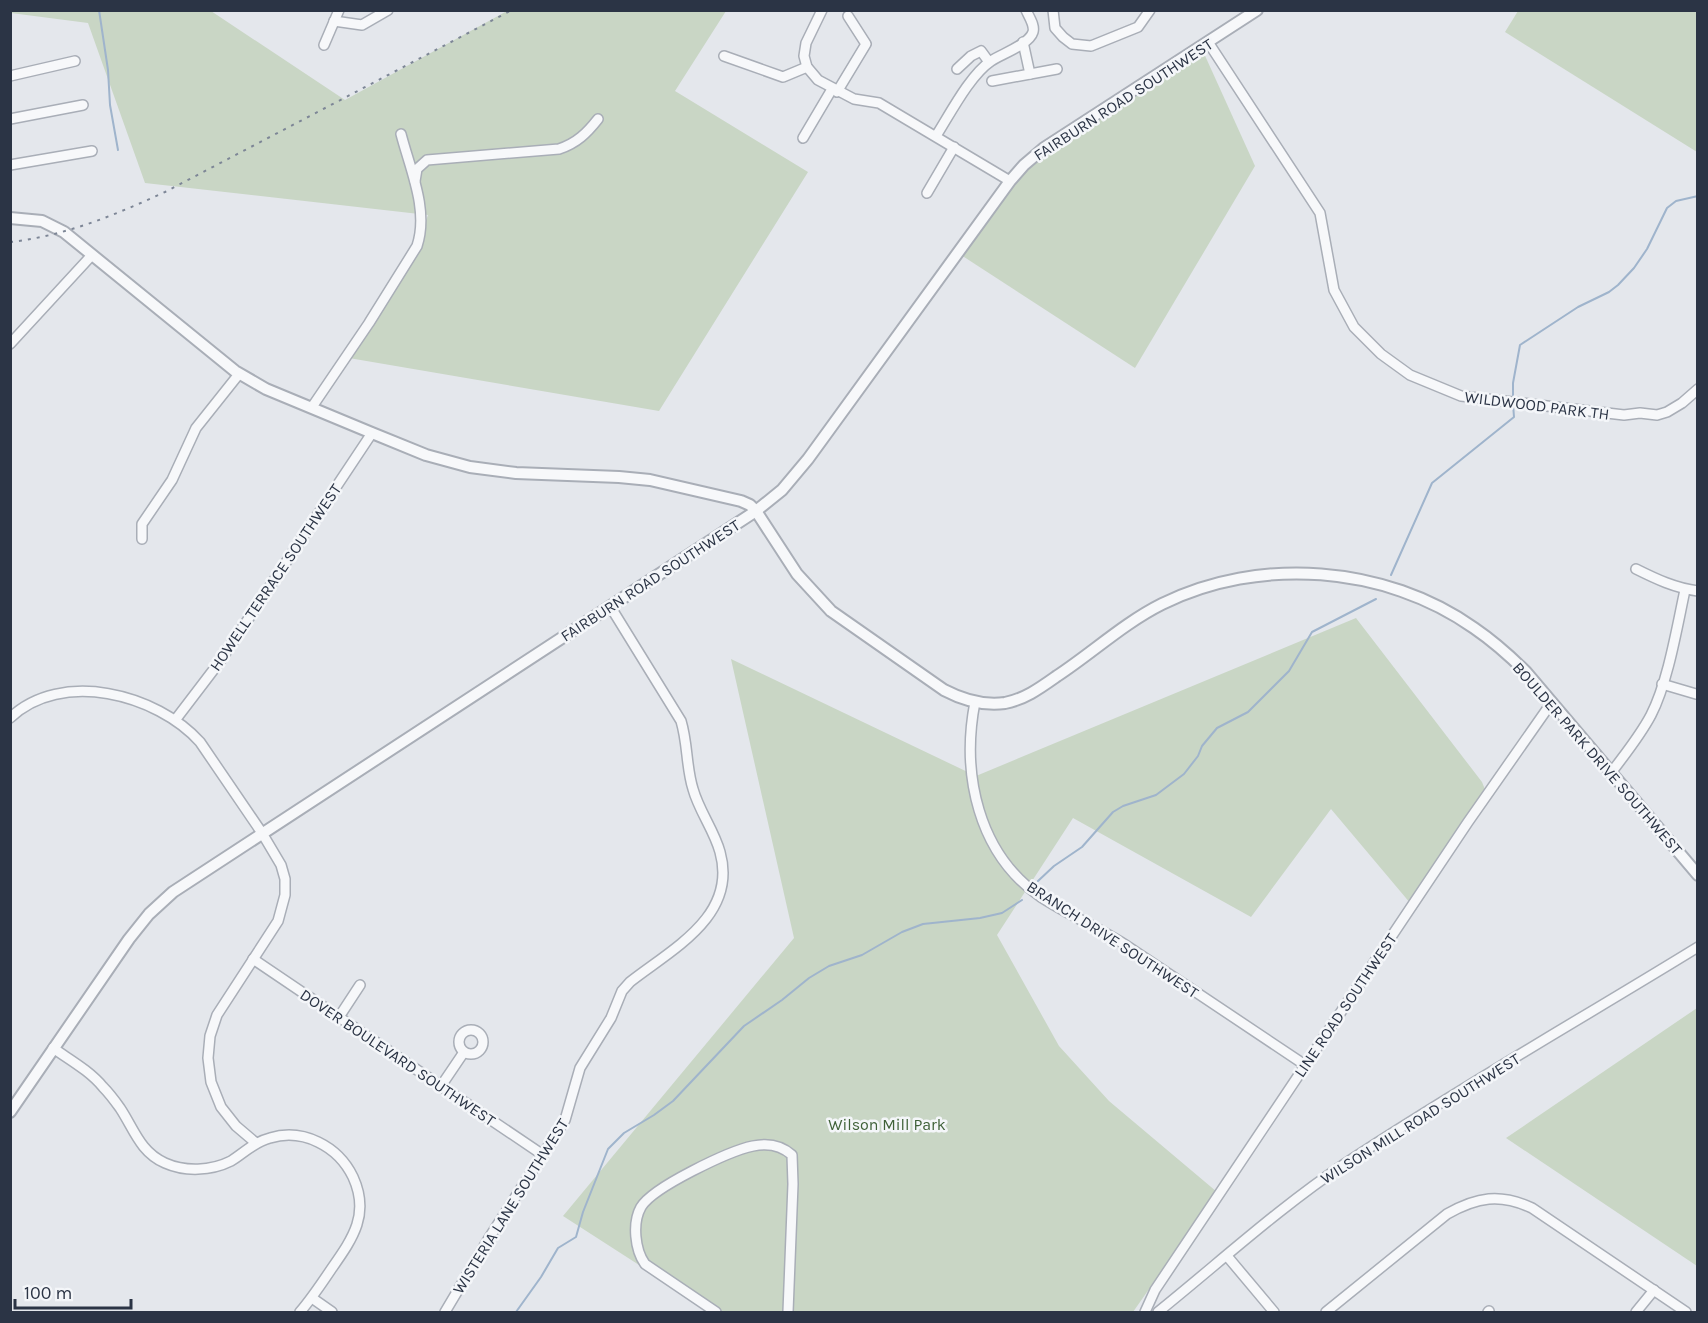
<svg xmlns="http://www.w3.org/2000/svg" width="1708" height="1323" font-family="Karla,sans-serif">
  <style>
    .green { fill: #c9d6c5 }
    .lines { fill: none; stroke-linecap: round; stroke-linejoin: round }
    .stream { stroke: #9fb4cc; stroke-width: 2 }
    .minor-casing { stroke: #a9aeb7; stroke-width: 12 }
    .tertiary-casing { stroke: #a9aeb7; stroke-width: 14 }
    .minor { stroke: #f7f8fa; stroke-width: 9 }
    .tertiary { stroke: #f7f8fa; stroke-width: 10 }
    .rail { stroke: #7d8696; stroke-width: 2; stroke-dasharray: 3 6; stroke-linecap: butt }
    .labels { text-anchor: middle; stroke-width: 5; stroke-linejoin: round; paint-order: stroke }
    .street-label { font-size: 16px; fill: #2b3445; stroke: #f4f6f9 }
    .park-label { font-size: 16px; fill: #3f6138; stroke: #f4f6f9 }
  </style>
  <rect width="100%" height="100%" fill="#e4e7ec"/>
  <!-- green -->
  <g class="green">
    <polygon points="11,10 211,11 345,100 507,11 726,11 675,91 808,172 659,411 343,357 420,237 428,215 145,183 88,23 11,13"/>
    <polygon points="1518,11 1697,11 1697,152 1505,32"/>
    <polygon points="1202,49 1255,166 1135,368 961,255 1028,159"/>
    <polygon points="1356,618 1482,782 1488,797 1416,910 1331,809 1251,917 1073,818 997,935 1059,1046 1109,1101 1217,1192 1133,1312 712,1312 563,1216 794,938 731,659 976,776"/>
    <polygon points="1697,1008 1697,1266 1506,1138"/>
  </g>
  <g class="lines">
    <!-- stream -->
    <g class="stream">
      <polyline points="99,10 108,70 110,105 118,150"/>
      <polyline points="1513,399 1513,383 1520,345 1578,307 1609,292 1618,285 1634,268 1647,249 1667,208 1676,201 1698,196"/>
      <polyline points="1391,575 1432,483 1514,417 1513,404"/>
      <polyline points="1038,881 1054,866 1082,847 1113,812 1123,806 1156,795 1184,774 1198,756 1202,746 1217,728 1248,712 1289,671 1312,632 1376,599"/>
      <polyline points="516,1312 541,1277 558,1248 576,1237 583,1212 608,1149 624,1133 654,1115 673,1101 744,1026 782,1000 809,978 829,966 862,955 902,932 923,924 980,918 1002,913 1022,900"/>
    </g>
    <!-- minor casing -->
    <g class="minor-casing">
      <g id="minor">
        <polyline points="822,10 806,43 804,56 807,67 818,80 854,99 879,103 1010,181"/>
        <polyline points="1053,10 1055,28 1063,37 1072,44 1091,46 1138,27 1150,10"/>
        <polyline points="334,21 362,25 388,10"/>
        <polyline points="1023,42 1030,74"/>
        <polyline points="1208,42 1320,213 1334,290 1354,327 1381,354 1410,375 1461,396 1624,415 1640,413 1657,415 1667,412 1682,403 1698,389"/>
        <polyline points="324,45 339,10"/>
        <polyline points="724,56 783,77 807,67"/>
        <polyline points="957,69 971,56 981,51 989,62"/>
        <polyline points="10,76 75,61"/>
        <polyline points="992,81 1057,69"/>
        <polyline points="837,92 866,44 848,16"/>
        <polyline points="10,119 83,105"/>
        <path d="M936,136C950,114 970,75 991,61C1001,54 1029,45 1033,32C1035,25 1029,17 1026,10"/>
        <polyline points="803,138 832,89"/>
        <polyline points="10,165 92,151"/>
        <path d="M415,181L417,169L427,160L559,149C577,143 587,133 598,119"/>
        <polyline points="927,193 954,147"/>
        <polyline points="10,344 92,255"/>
        <path d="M312,407L369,323L417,246C429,210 410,169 401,134"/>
        <polyline points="142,539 142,524 172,480 196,428 239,374"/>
        <path d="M1636,569C1656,579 1675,588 1698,591"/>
        <polyline points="1662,684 1696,694"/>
        <path d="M975,702C961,774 978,854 1041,897C1067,914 1097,927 1124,944C1184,984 1245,1025 1305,1065"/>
        <path d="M10,718C61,669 157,694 200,742L262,833L281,865L285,879V895L278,921L217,1015L210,1036L208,1058L211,1082L221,1107L236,1126L256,1143"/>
        <polyline points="176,719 221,660 372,433"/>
        <path d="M1611,773C1625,754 1640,736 1651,715C1668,682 1677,627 1685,590"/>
        <polyline points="253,959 543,1155"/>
        <polyline points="339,1017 360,985"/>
        <circle cx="471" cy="1042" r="12"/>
        <path d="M53,1048C70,1060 90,1071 103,1087C109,1093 115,1101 120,1108C134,1129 140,1152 165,1163C185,1172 211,1171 231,1161C244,1153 254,1142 270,1138C303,1128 338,1146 353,1177C370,1214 353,1238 332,1268C322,1283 312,1298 300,1312"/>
        <polyline points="441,1086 464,1052"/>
        <polyline points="1227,1256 1274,1312"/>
        <polyline points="312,1298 332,1312"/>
        <path d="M445,1312L489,1238L565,1120L580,1068L611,1018L622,991L630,982C672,949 738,916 720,852C714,830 699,811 693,789C686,767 688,744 681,721L610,606"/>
        <path d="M716,1312L645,1264C635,1250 632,1223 641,1207C653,1187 729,1151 753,1146C767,1143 781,1145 792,1155L793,1184L788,1312"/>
        <polyline points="1145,1312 1155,1290 1468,822 1552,702"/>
        <path d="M1158,1312C1220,1262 1280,1207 1346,1163C1461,1087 1581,1019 1698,947"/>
        <path d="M1326,1312L1447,1214C1477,1197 1500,1193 1532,1208L1686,1312"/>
        <polyline points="1488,1312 1489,1311"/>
        <polyline points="1636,1312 1654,1290"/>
      </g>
    </g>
    <!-- tertiary casing -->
    <g class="tertiary-casing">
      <g id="tertiary">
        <path d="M10,218L42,221L64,232L235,371L266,389L372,433L426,455L470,467L516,473L619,477L650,480L741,501L750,505L756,511L797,574L831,611L944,690C963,700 983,706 1005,703C1025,699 1040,688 1057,676C1092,653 1124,623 1162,604C1259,556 1385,565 1474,628C1493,641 1510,656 1526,672L1698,875"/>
        <polyline points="10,1112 129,939 149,914 173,892 756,511 782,490 808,459 1010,181 1024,165 1044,148 1257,10"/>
      </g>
    </g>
    <!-- minor -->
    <use href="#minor" class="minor"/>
    <!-- tertiary -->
    <use href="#tertiary" class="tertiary"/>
    <!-- rail -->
    <path class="rail" d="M10,242C65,236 115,215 165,192L512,10"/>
  </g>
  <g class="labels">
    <!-- street labels -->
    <g class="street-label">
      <text transform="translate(1123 99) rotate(-33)" y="6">FAIRBURN ROAD SOUTHWEST</text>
      <text transform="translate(1537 405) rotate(7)" y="6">WILDWOOD PARK TH</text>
      <text transform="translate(275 577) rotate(-56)" y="6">HOWELL TERRACE SOUTHWEST</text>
      <text transform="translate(650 580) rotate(-33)" y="6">FAIRBURN ROAD SOUTHWEST</text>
      <text transform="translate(1598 758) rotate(49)" y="6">BOULDER PARK DRIVE SOUTHWEST</text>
      <text transform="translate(1113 939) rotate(33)" y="6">BRANCH DRIVE SOUTHWEST</text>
      <text transform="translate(1345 1005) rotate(-56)" y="6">LINE ROAD SOUTHWEST</text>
      <text transform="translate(398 1057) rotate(34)" y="6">DOVER BOULEVARD SOUTHWEST</text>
      <text transform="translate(1420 1118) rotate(-32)" y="6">WILSON MILL ROAD SOUTHWEST</text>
      <text transform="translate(510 1206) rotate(-58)" y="6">WISTERIA LANE SOUTHWEST</text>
    </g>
    <!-- park labels -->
    <g class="park-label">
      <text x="887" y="1130">Wilson Mill Park</text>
    </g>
  </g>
  <!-- border -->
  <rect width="1708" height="1323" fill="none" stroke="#2b3445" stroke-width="24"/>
  <!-- scale -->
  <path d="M15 1299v9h116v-9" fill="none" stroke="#2b3445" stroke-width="3"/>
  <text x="24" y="1299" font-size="18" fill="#2b3445" stroke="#f4f6f9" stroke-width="4.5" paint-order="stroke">100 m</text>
</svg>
